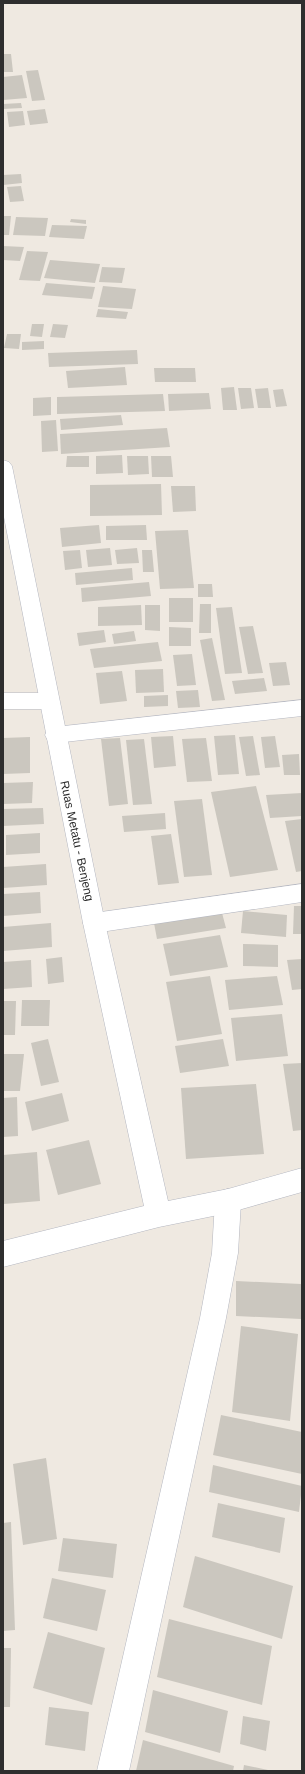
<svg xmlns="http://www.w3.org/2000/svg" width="305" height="1774" font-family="Arial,sans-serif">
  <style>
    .building { fill: #cbc7bf }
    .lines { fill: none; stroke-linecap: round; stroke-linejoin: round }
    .minor-casing { stroke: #b4b7c1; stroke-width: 1 }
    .secondary-casing { stroke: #b4b7c1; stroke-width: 1 }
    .minor { fill: #fff; fill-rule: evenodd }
    .secondary { fill: #fff; fill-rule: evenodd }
    .labels { text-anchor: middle; stroke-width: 4; stroke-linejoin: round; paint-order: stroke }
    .street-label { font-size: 12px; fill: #2e2e2e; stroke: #fff }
  </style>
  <rect width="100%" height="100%" fill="#efe9e1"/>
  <!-- building -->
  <g class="building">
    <polygon points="3,54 11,54 13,72 3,72"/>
    <polygon points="38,70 45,100 32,101 26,71"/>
    <polygon points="22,75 27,98 3,100 3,77"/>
    <polygon points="21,103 22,108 3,109 3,104"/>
    <polygon points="45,109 48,123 30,125 27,111"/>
    <polygon points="23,111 25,125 9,127 7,112"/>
    <polygon points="21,174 22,183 3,185 3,175"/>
    <polygon points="21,186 24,201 10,202 7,187"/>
    <polygon points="3,216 11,216 9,235 3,235"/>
    <polygon points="16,217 48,218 45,236 13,235"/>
    <polygon points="71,219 86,220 86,224 70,222"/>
    <polygon points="52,225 87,226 84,239 49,237"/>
    <polygon points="3,246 24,247 20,261 3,260"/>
    <polygon points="27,251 48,252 40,281 19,280"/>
    <polygon points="50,260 100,264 95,283 44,278"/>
    <polygon points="102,267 125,268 122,283 99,282"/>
    <polygon points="46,283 95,287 92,299 42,295"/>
    <polygon points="103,286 136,289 132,309 98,307"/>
    <polygon points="98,309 128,312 126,319 96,317"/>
    <polygon points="32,324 44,324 42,337 30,336"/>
    <polygon points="53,324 68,325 65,338 50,337"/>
    <polygon points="7,334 21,334 19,349 4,348"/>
    <polygon points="44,341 44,349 22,350 22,342"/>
    <polygon points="137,350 138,364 49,367 48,353"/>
    <polygon points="125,367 127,385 68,388 66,371"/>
    <polygon points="154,368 195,368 196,382 155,382"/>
    <polygon points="234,387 237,410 223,410 221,388"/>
    <polygon points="238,388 251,388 254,408 241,409"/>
    <polygon points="268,388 271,408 258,408 255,389"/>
    <polygon points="283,389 287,406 276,407 273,390"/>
    <polygon points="209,393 211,409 169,411 168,394"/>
    <polygon points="163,394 165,411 57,414 57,397"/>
    <polygon points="51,397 51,415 33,416 33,398"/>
    <polygon points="121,415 123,425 61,430 60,419"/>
    <polygon points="56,420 58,451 42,452 41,421"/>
    <polygon points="167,428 170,447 61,454 60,434"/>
    <polygon points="122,455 123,473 96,474 96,456"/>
    <polygon points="67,456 89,456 89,467 66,467"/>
    <polygon points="127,456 148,456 149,474 128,475"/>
    <polygon points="151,456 171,456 173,477 152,477"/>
    <polygon points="161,484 162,515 90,516 90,485"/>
    <polygon points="171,486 195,486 196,511 173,512"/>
    <polygon points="99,525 101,543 62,547 60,528"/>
    <polygon points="146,525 147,540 106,540 106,526"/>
    <polygon points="188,530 194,588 160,589 155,531"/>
    <polygon points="110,548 112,565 88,567 86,550"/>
    <polygon points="137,548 139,563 117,564 115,550"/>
    <polygon points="80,550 82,568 65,570 63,551"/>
    <polygon points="142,550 152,550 154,572 143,572"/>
    <polygon points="132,568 133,580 76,585 75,573"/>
    <polygon points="149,582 151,596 82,602 81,588"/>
    <polygon points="198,584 212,584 213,597 198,597"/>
    <rect x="169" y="598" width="24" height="24"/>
    <polygon points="200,604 211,604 211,633 199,633"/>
    <polygon points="141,605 142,625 98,626 98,607"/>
    <polygon points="145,605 160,605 160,631 145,630"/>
    <polygon points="232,607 242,673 225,674 216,608"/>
    <polygon points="253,626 263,673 248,674 239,627"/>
    <polygon points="169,627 191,628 191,646 169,646"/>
    <polygon points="104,630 106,642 79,646 77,633"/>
    <polygon points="134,631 136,641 114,644 112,634"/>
    <polygon points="212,638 225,700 212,701 200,640"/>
    <polygon points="158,642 162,661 94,668 90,649"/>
    <polygon points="192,654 196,685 177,686 173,655"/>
    <polygon points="286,662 290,685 273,686 269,663"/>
    <polygon points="163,669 164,692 136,693 135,670"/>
    <polygon points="122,671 127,701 100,704 96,673"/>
    <polygon points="264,678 267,691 235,694 232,681"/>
    <polygon points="198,690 200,707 178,708 176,691"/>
    <polygon points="168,695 168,706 144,707 144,696"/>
    <polygon points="235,735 239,774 218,775 214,736"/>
    <polygon points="173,736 176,766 154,768 151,737"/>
    <polygon points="253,736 260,775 246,776 239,737"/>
    <polygon points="275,736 280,767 265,768 261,737"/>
    <polygon points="30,737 30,773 3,774 3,738"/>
    <polygon points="120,738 128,804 109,806 101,739"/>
    <polygon points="206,738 212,781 187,782 182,739"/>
    <polygon points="144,739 152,804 133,805 126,740"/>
    <polygon points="299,754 300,775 284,775 282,755"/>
    <polygon points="33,782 32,803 3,804 3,783"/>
    <polygon points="256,786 278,870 230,877 211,792"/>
    <polygon points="302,793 302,816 270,818 266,795"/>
    <polygon points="202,799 212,875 184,877 174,801"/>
    <polygon points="43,808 44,824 3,826 3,809"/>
    <polygon points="165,813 166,829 124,832 122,816"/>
    <polygon points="302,819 302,871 296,872 285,821"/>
    <polygon points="40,833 40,853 6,855 6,835"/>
    <polygon points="171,834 179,883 158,885 151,836"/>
    <polygon points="46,864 47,885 3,888 3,867"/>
    <polygon points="40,892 41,913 3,916 3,894"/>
    <polygon points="294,906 302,906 302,934 293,934"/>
    <polygon points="243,911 287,915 286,937 241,933"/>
    <polygon points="222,913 226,928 157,939 154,923"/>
    <polygon points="51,923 52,947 3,951 3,927"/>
    <polygon points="220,935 228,967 170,976 163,944"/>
    <polygon points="243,944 278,945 278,967 243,966"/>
    <polygon points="62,957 64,982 48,984 46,959"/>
    <polygon points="302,959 302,989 292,990 287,960"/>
    <polygon points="31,960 32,987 3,989 3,962"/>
    <polygon points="210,976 222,1034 177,1041 166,982"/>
    <polygon points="277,976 283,1005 229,1010 225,980"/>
    <polygon points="22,1000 50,1000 49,1026 21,1026"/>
    <polygon points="3,1001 16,1001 15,1035 3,1035"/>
    <polygon points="282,1014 288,1056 236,1061 231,1018"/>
    <polygon points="48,1039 59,1082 41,1086 31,1043"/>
    <polygon points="223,1039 229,1066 180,1073 175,1046"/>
    <polygon points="3,1054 24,1054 20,1091 3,1091"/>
    <polygon points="302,1063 302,1130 293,1131 283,1064"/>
    <polygon points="256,1084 264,1154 186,1159 181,1088"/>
    <polygon points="62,1093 69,1121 32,1131 25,1102"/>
    <polygon points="17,1097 18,1136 3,1137 3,1098"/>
    <polygon points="89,1140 101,1184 58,1195 46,1150"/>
    <polygon points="37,1152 40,1201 4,1204 3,1155"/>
    <polygon points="236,1281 301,1284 301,1319 236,1316"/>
    <polygon points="241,1326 298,1334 290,1421 232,1412"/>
    <polygon points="221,1415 302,1432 302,1474 213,1455"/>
    <polygon points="46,1458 57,1539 23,1545 13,1464"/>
    <polygon points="213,1465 302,1486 299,1512 209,1492"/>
    <polygon points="218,1503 285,1518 280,1553 212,1537"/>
    <polygon points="11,1522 15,1630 3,1631 3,1523"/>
    <polygon points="63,1538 117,1544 113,1578 58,1571"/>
    <polygon points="195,1556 293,1586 282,1639 183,1607"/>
    <polygon points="52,1578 106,1590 97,1631 43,1618"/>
    <polygon points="169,1619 272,1646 262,1705 157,1677"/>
    <polygon points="48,1632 105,1648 92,1705 33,1688"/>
    <polygon points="3,1648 11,1648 10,1707 3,1707"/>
    <polygon points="153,1690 228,1711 220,1753 145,1732"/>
    <polygon points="49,1707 89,1712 85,1751 45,1745"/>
    <polygon points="243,1716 270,1721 266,1751 240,1744"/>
    <polygon points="143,1740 234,1766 233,1771 136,1771"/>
    <polygon points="244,1765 268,1770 268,1771 243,1771"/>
  </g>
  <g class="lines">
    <!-- minor casing -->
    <g class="minor-casing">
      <g id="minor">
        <polygon points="3,693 49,693 56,696 59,701 56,706 49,709 3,709"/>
        <polygon points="302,700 302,716 55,743 48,741 45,735 48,729 55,727"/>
        <polygon points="302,884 302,902 94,933 86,930 83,923 86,916 94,913"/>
        <polygon points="228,1189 237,1192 241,1201 238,1253 226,1318 129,1771 97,1771 200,1318 212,1253 215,1201 219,1192"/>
      </g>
    </g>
    <!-- secondary casing -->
    <g class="secondary-casing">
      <polygon id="secondary" points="3,460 9,462 12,466 105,923 168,1201 228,1189 302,1168 302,1192 228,1213 159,1227 3,1267 3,1241 144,1206 83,923 3,512"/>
    </g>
    <!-- minor -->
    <use href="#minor" class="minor"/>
    <!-- secondary -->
    <use href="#secondary" class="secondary"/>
  </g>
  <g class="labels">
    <!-- street labels -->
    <g class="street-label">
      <text transform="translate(77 841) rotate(78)" y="4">Ruas Metatu - Benjeng</text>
    </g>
  </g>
  <!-- border -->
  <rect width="305" height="1774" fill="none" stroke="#2e2e2e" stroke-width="8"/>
</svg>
